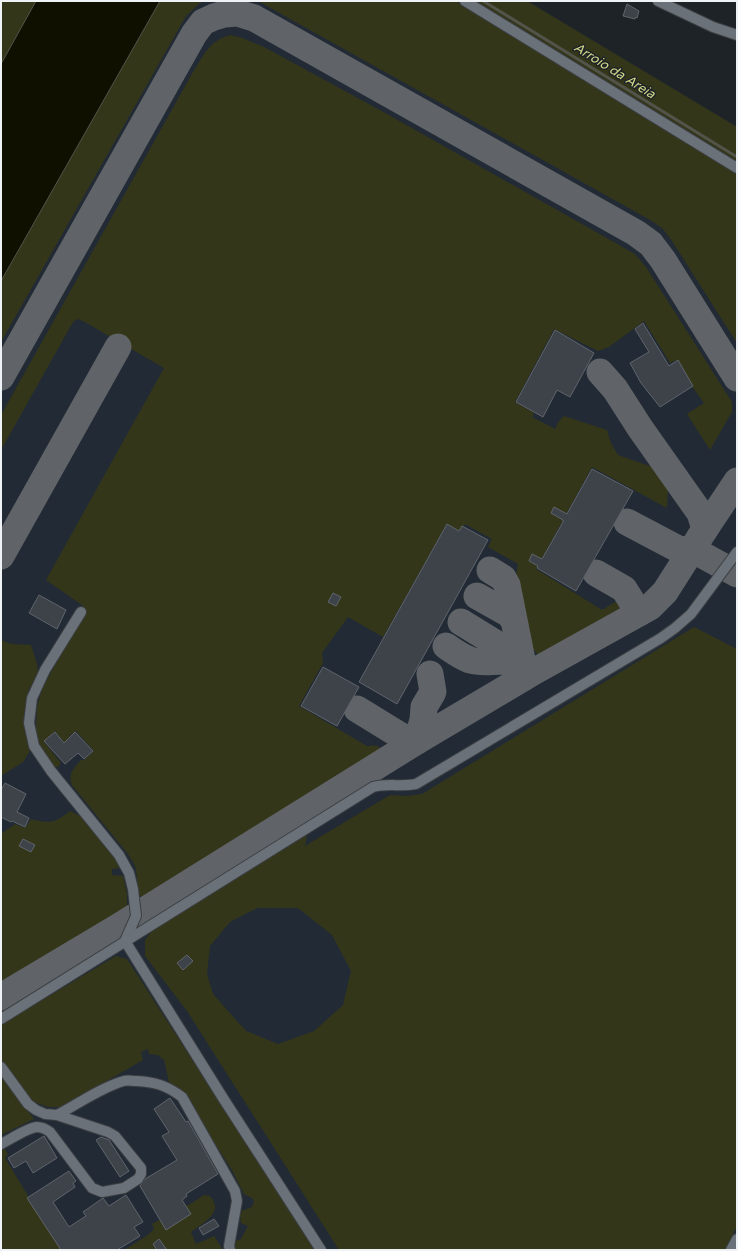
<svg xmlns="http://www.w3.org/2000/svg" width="738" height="1251" font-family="'Varela Round',sans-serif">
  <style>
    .built { fill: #222b35 }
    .green { fill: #34361a; fill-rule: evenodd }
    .water { fill: #0f1000; stroke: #52544a }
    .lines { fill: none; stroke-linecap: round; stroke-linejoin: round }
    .stream { stroke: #52544a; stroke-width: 3 }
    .taxiway { stroke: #606468; stroke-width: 27 }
    .building { fill: #3e4349; stroke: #5f646b }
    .minor-casing { stroke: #3b3f43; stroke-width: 12 }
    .minor { stroke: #6b7178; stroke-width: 10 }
    .labels { text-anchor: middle; stroke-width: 3; stroke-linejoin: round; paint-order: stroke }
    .water-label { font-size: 13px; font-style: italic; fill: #d2d989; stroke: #1e2328 }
  </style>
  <rect width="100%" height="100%" fill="#1e2328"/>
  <!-- built -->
  <polygon class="built" points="1,1 527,1 737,127 737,1250 1,1250"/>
  <!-- green -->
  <g class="green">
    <polygon points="1,1 206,1 200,3 186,16 1,342"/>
    <polygon points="258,1 455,1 737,171 737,343 672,241 663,229 652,221"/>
    <polygon points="473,1 527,1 737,127 737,163"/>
    <path d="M230,35L242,38L264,47L387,114L635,254L646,267L732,402V412L710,450L687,414L704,403L693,388L676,360L670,363L644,321L609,347L598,351L554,329L515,402L534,413L532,417L555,429L559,421L564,416L607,430L611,443L618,455L661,470L668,488L667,508L592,467L536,569L602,610L620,599L626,611L625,613L544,658C525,651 514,601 515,582C516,576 517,570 518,564L488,547L492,539L465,524L461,532L451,526L446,525L383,637L348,617L322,653L323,663L299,706L367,746C376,745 379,745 384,753L155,894L145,899L139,895L136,869L134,864L128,854L72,785C68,774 73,769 81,760H84L94,751L76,731L69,736L77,744L71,751L55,731L44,742L61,763L58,767H54L40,746L36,731L37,707L42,689L83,615L85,609L82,605L46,580L164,368L83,321L77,319L73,322L1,450V415L193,72C204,55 209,41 230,35Z"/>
    <path d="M694,627L737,649V1226L725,1250H339L187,1011L145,956V940L154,928L307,835L305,846L390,795L407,796L422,794ZM257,908H298L332,935L351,971L343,1005L314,1031L278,1044L246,1031L213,994L207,974L210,946L230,922Z"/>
    <polygon points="1,640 12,644 31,645 37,664 38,673 29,689 24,713 25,732 30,751 23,762 1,776"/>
    <path d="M70,811L84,818L118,858L121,868L112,869V875L123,876L127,894V907L120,913L1,988V834L15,824L25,828L31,819C50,824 55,823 70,811Z"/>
    <polygon points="116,956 127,959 315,1250 235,1250 234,1242 241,1239 248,1226 241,1223 240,1215 242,1211 252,1207 254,1201 252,1198 244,1194 232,1170 210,1136 186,1093 169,1082 164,1060 158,1055 149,1054 148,1049 141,1052 143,1060 62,1107 48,1107 32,1101 1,1061 1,1025"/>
    <polygon points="1,1075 34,1119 1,1135"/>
    <polygon points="4,1148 8,1154 5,1158 61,1250 1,1250 1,1149"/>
    <path d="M204,1195L210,1196C213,1200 216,1204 215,1209C213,1218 198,1227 191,1232L196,1244L214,1236L223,1250H124L148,1235L154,1229L152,1224L192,1203Z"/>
  </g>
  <!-- water -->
  <polygon class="water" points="36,1 160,1 1,281 1,64"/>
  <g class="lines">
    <!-- stream -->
    <polyline class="stream" points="483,1 737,157"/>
    <!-- taxiway -->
    <g class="taxiway">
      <polyline points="600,372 615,389 640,428 700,513 705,529"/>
      <polyline points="1,377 194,34 203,22 214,17 224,14 238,13 254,18 636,233 651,244 663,260 737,378"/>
      <polyline points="627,522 680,550 690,549 695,546 697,552"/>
      <polyline points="689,554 697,552 737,574"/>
      <polyline points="1,556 118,347"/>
      <polyline points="490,570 503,578 507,585 524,670"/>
      <polyline points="596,573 624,589 639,613"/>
      <polyline points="477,596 509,614 513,619"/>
      <polyline points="461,622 513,654 524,664"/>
      <path d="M446,646C453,651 462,657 470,660C489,666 509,654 524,670L523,678"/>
      <polyline points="357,709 401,736 417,741 423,720 424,707 433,692 430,674"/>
      <polyline points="1,997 118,927 417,741 535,671 650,607 665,592 705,529 737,481"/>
    </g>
  </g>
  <!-- building -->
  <g class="building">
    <polygon points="627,4 639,11 637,18 636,17 635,19 623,16"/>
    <polygon points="643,323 669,366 678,360 693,386 660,407 641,383 630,363 649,352 635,329"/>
    <polygon points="555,330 594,353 570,397 557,390 543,417 516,402"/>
    <polygon points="592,469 633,491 576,591 537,568 538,566 529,561 532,554 542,559 563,522 563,520 551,513 554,507 567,514"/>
    <polygon points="447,524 459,531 462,526 488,540 397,704 359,682"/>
    <polygon points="333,593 341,597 336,606 328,602"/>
    <polygon points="39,595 66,610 57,629 29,613"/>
    <polygon points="323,667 359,687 337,726 301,706"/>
    <polygon points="55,732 64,743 75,732 93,751 84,759 78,753 65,764 44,741"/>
    <polygon points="5,783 26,794 17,812 29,818 25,827 12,821 11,822 1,817 1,790"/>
    <polygon points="23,839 35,845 31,852 19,846"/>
    <polygon points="187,955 193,961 183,970 177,963"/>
    <polygon points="170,1098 186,1122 188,1121 218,1174 186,1194 187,1196 182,1200 191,1214 166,1230 140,1186 145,1179 177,1160 162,1136 169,1132 154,1109"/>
    <polygon points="44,1136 57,1158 33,1173 26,1161 14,1168 8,1158"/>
    <polygon points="101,1137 109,1140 129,1171 120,1177 96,1140"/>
    <polygon points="69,1171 76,1181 73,1183 75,1187 53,1202 69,1227 86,1216 83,1212 103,1198 109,1206 126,1195 143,1222 134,1227 140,1236 117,1250 61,1250 27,1198"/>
    <polygon points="214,1219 219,1226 203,1235 199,1228"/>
    <polygon points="159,1239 167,1250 157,1250 153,1244"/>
  </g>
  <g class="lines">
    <!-- minor casing -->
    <g class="minor-casing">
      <g id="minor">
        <polyline points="465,1 737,168"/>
        <polyline points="658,1 713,27 737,35"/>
        <polyline points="81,612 45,670 32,698 29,723 34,746 51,771 119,855 129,873 133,889 136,916 125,941 223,1098 321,1250"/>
        <path d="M1,1019L373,787C387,783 402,787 416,784L661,638L675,628L691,614L737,552"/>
        <path d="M1,1067L28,1104L36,1110L45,1114L57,1115L108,1132L115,1136L141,1168V1174L138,1179L124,1188L102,1192L92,1188L50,1132C46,1129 42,1127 37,1127C27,1128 11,1139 1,1144"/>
        <path d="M57,1115C76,1105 104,1086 124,1081C127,1080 132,1081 136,1081C155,1082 166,1085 182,1097L235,1191L237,1201L229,1246L230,1250"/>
        <polyline points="731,1250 737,1239"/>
      </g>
    </g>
    <!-- minor -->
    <use href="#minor" class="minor"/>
  </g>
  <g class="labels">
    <!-- water labels -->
    <g class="water-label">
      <text transform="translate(615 70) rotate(32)" y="5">Arroio da Areia</text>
    </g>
  </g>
  <!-- border -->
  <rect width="738" height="1251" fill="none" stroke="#eff3f6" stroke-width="4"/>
</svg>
